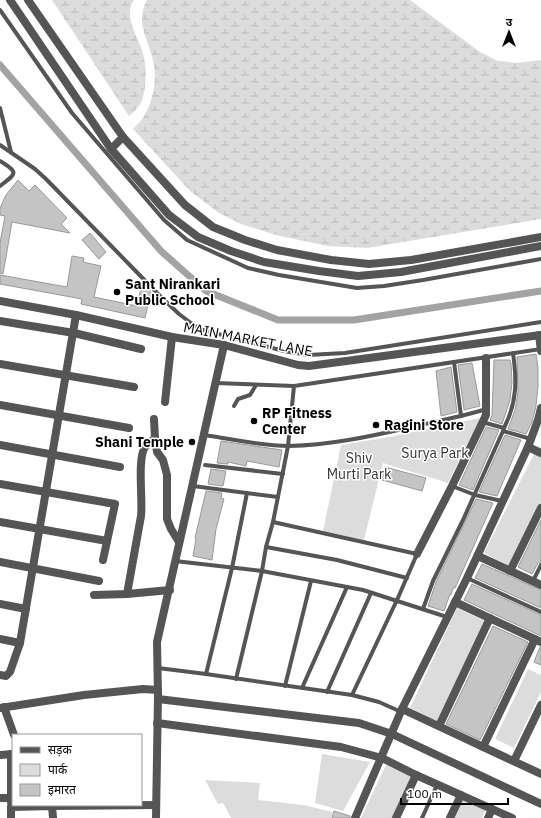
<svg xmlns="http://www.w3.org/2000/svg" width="541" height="818" font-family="'IBM Plex Sans','Noto Sans Devanagari',sans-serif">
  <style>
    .wetland { fill: url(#wetland-marsh) }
    .park { fill: #dcdcdc }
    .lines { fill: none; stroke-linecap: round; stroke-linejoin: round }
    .canal { stroke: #a3a3a3; stroke-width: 7 }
    .building { fill: #c4c4c4; stroke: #999 }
    .service { stroke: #555; stroke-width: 4 }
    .minor { stroke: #555; stroke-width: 8 }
    .poi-dot { fill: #000; stroke: #fff; stroke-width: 1.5 }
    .labels { text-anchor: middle; stroke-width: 3; stroke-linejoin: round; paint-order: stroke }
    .poi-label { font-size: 14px; font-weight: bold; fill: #000; stroke: #fff; text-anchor: start }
    .street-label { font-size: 14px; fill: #000; stroke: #fff }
    .park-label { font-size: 14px; fill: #333; stroke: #fff }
  </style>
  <defs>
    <pattern id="wetland-marsh" width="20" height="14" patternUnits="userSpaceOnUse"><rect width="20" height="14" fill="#dcdcdc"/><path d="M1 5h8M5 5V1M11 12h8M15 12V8" fill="none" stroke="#bbb"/></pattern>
  </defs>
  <rect width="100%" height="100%" fill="#fff"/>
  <!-- wetland -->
  <g class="wetland">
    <path d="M52,0H134C123,15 137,35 142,50C147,64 148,95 138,107C136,110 132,113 129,116Z"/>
    <path d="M147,0H410L480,52L498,61L517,63L541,60V219L367,248L327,246L276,235L241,224L219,213L190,191L133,129C136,126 140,122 143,118C152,104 157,82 154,65C150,41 134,24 147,0Z"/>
  </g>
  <!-- park -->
  <g class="park">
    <polygon points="480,418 448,483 383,463 364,540 323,531 341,445 389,437"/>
    <polygon points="534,454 541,457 541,502 509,566 484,553"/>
    <polygon points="457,608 485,621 437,721 410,708"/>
    <polygon points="528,669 541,675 541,692 514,748 495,739"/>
    <polygon points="322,754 370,762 343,811 315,803"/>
    <polygon points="386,765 412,777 392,818 361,818"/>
    <polygon points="205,780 260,783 258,800 303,805 333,812 331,818 231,818 223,803 218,804"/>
    <polygon points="463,799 486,809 482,818 453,818"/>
  </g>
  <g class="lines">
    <!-- canal -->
    <polyline class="canal" points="0,65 161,251 206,291 278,320 354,320 541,291"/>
  </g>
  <!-- building -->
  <g class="building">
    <polygon points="18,180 29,191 35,185 67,218 61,224 70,233 12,222 3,274 0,273 0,243 5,216 0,215 0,208 6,195"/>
    <polygon points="90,233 106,252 99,259 82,240"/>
    <polygon points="72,256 84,258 83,262 101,266 94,297 137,306 141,288 149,290 151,292 145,318 81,304 82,299 0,284 0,275 67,287"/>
    <polygon points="536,354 538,368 538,386 536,406 532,422 526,434 508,429 515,410 518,392 517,357"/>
    <polygon points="494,360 510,360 511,364 512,382 510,400 502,424 490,420 492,415"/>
    <polygon points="472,363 480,406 464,410 458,365"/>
    <polygon points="451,367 457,412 441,416 436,371"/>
    <polygon points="486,427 499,430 473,490 459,485"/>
    <polygon points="505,435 521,440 497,496 479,492"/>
    <polygon points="221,441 282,450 279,467 247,461 246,466 228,462 228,464 217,463"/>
    <polygon points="385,467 426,478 422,491 382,480"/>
    <polygon points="211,469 226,471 223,486 208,484"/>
    <polygon points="206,491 222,493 221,498 224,499 216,529 212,560 193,556 196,539 195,538"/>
    <polygon points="476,499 493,503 455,588 453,588 451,595 450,594 444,611 428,606 436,582"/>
    <polygon points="541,520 541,562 538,563 532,574 518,567"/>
    <polygon points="482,564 541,590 541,608 475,578"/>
    <polygon points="472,584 541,615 541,636 464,600"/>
    <polygon points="493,626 528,642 480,740 446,724"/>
    <polygon points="540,647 541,647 541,665 534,662"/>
    <polygon points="334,811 350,816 350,818 332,818"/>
  </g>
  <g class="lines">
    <!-- service -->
    <g class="service">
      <polyline points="0,10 72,113 164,220 187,240 248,268 279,275 357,288 384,286 423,280 541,259"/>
      <polyline points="0,108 11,152"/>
      <polyline points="0,145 35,169 46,179 161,297 179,314 199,329 284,351 308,355 345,353 541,322"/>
      <path d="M0,161C19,173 17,173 0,186"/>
      <polyline points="454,362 461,416"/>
      <polyline points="216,383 294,386 541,349"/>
      <polyline points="234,406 238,399 250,395 256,385"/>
      <polyline points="482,422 504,428 503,431 531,439"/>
      <path d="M504,428C517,402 517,381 513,353"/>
      <path d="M204,435C232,439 261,446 289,446C329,445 368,437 407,428C434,422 460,417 487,409"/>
      <polyline points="205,465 283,474"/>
      <polyline points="193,486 278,497"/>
      <polyline points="452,486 475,495 502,501"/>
      <polyline points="273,522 417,554 397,600 352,695"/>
      <polyline points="266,547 337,560 407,578"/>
      <polyline points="175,561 262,571 266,547 273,522 288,446 294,386"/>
      <polyline points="467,578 541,612"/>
      <polyline points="533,581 541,565"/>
      <polyline points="423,609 433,581 463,520 503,431"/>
      <polyline points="158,668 206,674 352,695 379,702 399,711 402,710"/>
      <polyline points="206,674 232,568 247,493"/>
      <polyline points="236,679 262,571 363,590 447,617"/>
      <polyline points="285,686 311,581"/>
      <polyline points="302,688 347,587"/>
      <polyline points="327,692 371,593"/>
      <polyline points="422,818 437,785"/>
    </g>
    <!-- minor -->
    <g class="minor">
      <polyline points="10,0 111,149 169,215 198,237 231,251 264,262 319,271 358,276 401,272 541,246"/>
      <polyline points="28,0 123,137 185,205 213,227 245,240 277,250 331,260 369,264 411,260 541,237"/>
      <polyline points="111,149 123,137"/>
      <polyline points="0,301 76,315 172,337 224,345 298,365 309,366 541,335"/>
      <polyline points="0,321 74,333 141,349"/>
      <polyline points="539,335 541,351"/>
      <polyline points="0,364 134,387"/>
      <polyline points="165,402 172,337"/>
      <polyline points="0,405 129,428"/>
      <polyline points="155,438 157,452 163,460 167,475 167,519 171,529 179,542"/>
      <polyline points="0,445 120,467"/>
      <polyline points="528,447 541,453"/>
      <polyline points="0,484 115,504 103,560"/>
      <polyline points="0,522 107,541"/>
      <polyline points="417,554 452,486 486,415 486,358"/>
      <polyline points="478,556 541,585"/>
      <polyline points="0,562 99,581"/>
      <polyline points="510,571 541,508"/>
      <path d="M127,594L141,516C143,500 137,459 145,447C148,444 152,441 155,438L154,419"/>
      <polyline points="94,595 127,594 170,590"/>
      <polyline points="455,602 541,642"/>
      <polyline points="0,604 26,609"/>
      <polyline points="0,639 20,643"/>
      <polyline points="0,675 6,676 10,672 20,643 76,315"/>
      <polyline points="158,699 359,723 392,734 541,804"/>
      <polyline points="4,707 14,735"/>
      <polyline points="0,708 84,695 143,689 158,690"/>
      <polyline points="402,709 541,774"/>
      <polyline points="157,723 341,747 382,758 416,775 512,818"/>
      <polyline points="439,726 490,618"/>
      <polyline points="483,747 535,639"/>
      <polyline points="11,754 11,798"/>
      <polyline points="0,755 13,754"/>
      <polyline points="514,761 541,705"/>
      <polyline points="0,798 11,798 11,802"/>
      <polyline points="52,806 156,805"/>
      <polyline points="11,818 11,807 52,806 53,818"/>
      <polyline points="156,818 158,696 157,642 224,345"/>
      <polyline points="355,818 402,709 467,578 528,447 538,420 541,408"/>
      <polyline points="396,818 416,775"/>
      <polyline points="450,818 461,795"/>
      <polyline points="488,818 492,809"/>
    </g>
  </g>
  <!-- markers -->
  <g class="poi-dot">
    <circle cx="117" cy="292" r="4"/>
    <circle cx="254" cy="421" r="4"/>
    <circle cx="376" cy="425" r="4"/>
    <circle cx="192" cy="442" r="4"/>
  </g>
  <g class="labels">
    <!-- poi labels -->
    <g class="poi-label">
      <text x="125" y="289">Sant Nirankari<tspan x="125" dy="16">Public School</tspan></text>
      <text x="262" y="418">RP Fitness<tspan x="262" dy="16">Center</tspan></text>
      <text x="384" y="430">Ragini Store</text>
      <text x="184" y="447" text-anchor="end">Shani Temple</text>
    </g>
    <!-- street labels -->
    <g class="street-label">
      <text transform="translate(248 339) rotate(11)" y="5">MAIN MARKET LANE</text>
    </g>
    <!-- park labels -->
    <g class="park-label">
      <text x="435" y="458">Surya Park</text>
      <text x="359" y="463">Shiv<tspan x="359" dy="16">Murti Park</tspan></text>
    </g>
  </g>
  <!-- legend -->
  <rect x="12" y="734" width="130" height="72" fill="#ffffff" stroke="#999999"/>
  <rect x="20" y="747" width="20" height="6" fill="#555555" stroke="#999999"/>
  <text x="48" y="754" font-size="12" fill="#000000">सड़क</text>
  <rect x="20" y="764" width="20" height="12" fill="#dcdcdc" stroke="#999999"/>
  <text x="48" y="774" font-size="12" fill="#000000">पार्क</text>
  <rect x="20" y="784" width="20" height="12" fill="#c4c4c4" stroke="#999999"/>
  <text x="48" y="794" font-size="12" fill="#000000">इमारत</text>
  <!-- north arrow -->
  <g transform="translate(509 32)" stroke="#ffffff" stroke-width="3" paint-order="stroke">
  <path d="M0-3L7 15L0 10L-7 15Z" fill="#000000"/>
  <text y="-6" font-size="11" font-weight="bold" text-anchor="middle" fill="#000000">उ</text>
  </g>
  <!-- scale -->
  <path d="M401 798v6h107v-6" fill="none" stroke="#000000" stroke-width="2"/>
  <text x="407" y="798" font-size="12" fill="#000000" stroke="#ffffff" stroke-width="3" paint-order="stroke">100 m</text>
</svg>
